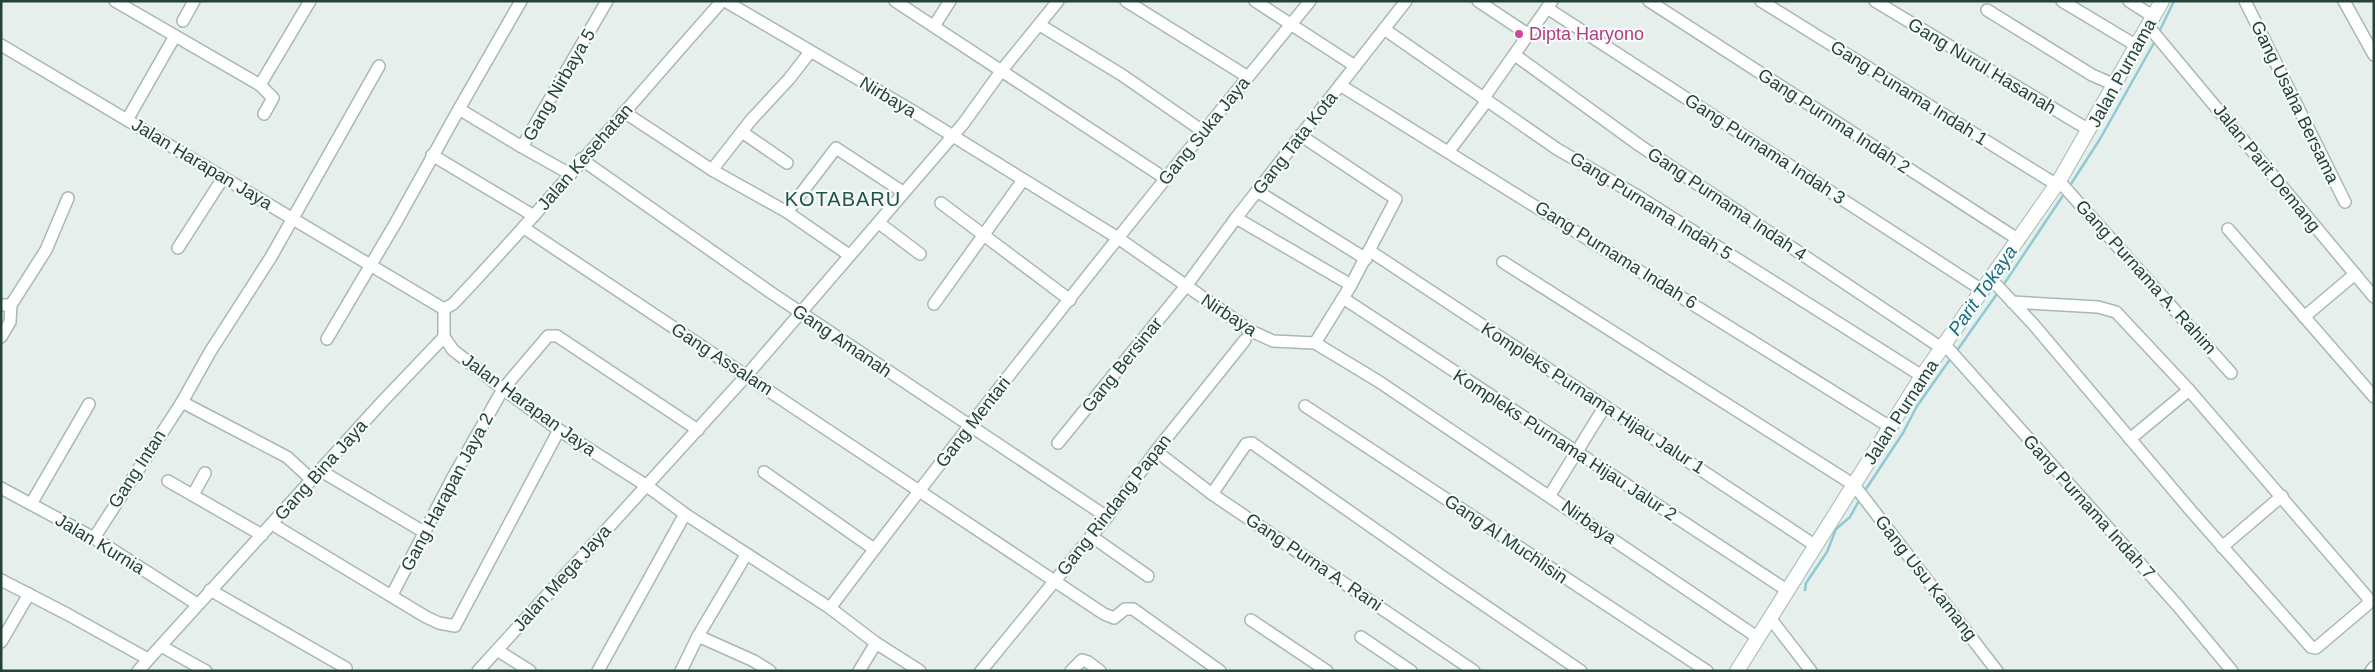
<svg xmlns="http://www.w3.org/2000/svg" width="2375" height="672" font-family="Helvetica,sans-serif">
  <style>
    .lines { fill: none; stroke-linecap: round; stroke-linejoin: round }
    .stream { stroke: #8ec9d4; stroke-width: 2.5 }
    .minor-casing { stroke: #a8b8b2; stroke-width: 14 }
    .tertiary-casing { stroke: #a8b8b2; stroke-width: 16 }
    .minor { stroke: #fff; stroke-width: 11 }
    .tertiary { stroke: #fff; stroke-width: 14 }
    .hotel-dot { fill: #d1479c; stroke: #f7fbf9; stroke-width: 2 }
    .labels { text-anchor: middle; stroke-width: 4.5; stroke-linejoin: round; paint-order: stroke }
    .hotel-label { font-size: 18px; fill: #b23c85; stroke: #f7fbf9; text-anchor: start }
    .street-label { font-size: 18px; fill: #24423a; stroke: #f7fbf9 }
    .water-label { font-size: 19px; font-style: italic; fill: #1c6f80; stroke: #f7fbf9 }
    .quarter-label { font-size: 20px; letter-spacing: 1px; fill: #1f5548; stroke: #f7fbf9 }
  </style>
  <rect width="100%" height="100%" fill="#e6efeb"/>
  <g class="lines">
    <!-- stream -->
    <g class="stream">
      <polyline points="2158,34 2174,1"/>
      <polyline points="2069,187 2100,139 2155,41"/>
      <polyline points="2002,287 2064,194"/>
      <polyline points="1956,352 1999,291"/>
      <polyline points="1864,492 1903,433 1917,406 1951,358"/>
      <polyline points="1805,590 1806,583 1827,552 1836,529 1850,517 1860,499"/>
    </g>
    <!-- minor casing -->
    <g class="minor-casing">
      <g id="minor">
        <polyline points="115,1 260,85 273,98 264,114"/>
        <polyline points="725,1 911,110 1118,238 1251,331 1273,341 1315,343 1378,381 1757,637"/>
        <polyline points="895,1 1166,179"/>
        <polyline points="1126,1 1248,77"/>
        <polyline points="1255,1 1355,66"/>
        <polyline points="1478,1 1529,35"/>
        <polyline points="1649,1 2019,240"/>
        <polyline points="1761,1 2057,185"/>
        <polyline points="1875,1 2089,130"/>
        <polyline points="2062,1 2137,46"/>
        <polyline points="2129,1 2154,17"/>
        <polyline points="2245,1 2345,202"/>
        <polyline points="2344,1 2374,55"/>
        <polyline points="1547,8 1982,290"/>
        <polyline points="1987,10 2092,75 2115,85"/>
        <polyline points="183,21 194,1"/>
        <polyline points="1040,25 1122,75 1204,132"/>
        <polyline points="934,26 950,1"/>
        <polyline points="2149,27 2374,297"/>
        <polyline points="1384,29 1557,149 1636,195 1922,376"/>
        <polyline points="1,45 444,309 444,337 453,350 503,389 559,430 647,486 685,514 830,608 876,643 920,671"/>
        <polyline points="1515,55 1639,145 1943,349"/>
        <polyline points="260,85 310,1"/>
        <polyline points="1340,85 1890,427"/>
        <polyline points="1483,99 1552,1"/>
        <polyline points="459,109 521,1"/>
        <polyline points="624,112 712,170 787,212 849,255"/>
        <polyline points="127,120 175,36"/>
        <polyline points="742,132 787,163"/>
        <polyline points="1300,135 1396,199 1351,285"/>
        <polyline points="1449,151 1486,102"/>
        <polyline points="432,155 534,216"/>
        <polyline points="581,159 770,292 1107,517"/>
        <polyline points="712,170 751,120 789,79 810,52"/>
        <polyline points="570,174 522,147 607,1"/>
        <polyline points="2059,181 2231,373"/>
        <polyline points="1257,191 1366,259"/>
        <polyline points="941,203 1070,300"/>
        <polyline points="787,212 836,148 903,192"/>
        <polyline points="1236,218 1351,285 1315,343"/>
        <polyline points="879,223 920,254"/>
        <polyline points="524,228 1104,614 1114,618 1125,609 1133,609 1220,671"/>
        <polyline points="2228,229 2374,397"/>
        <polyline points="178,248 223,178"/>
        <polyline points="1370,251 1816,546"/>
        <polyline points="1503,262 1854,485 1997,671"/>
        <polyline points="1991,279 2034,325 2192,512 2311,647 2316,648 2368,604 2368,598 2189,390 2116,312 2098,307 2012,302"/>
        <polyline points="1343,298 1788,591"/>
        <polyline points="934,304 1023,180"/>
        <polyline points="1,305 11,305 46,250 68,198"/>
        <path d="M444,309L453,304C546,206 632,102 722,1"/>
        <polyline points="2304,317 2355,274"/>
        <polyline points="1,337 10,322 11,305"/>
        <polyline points="327,339 395,224 459,109 522,147"/>
        <polyline points="1945,345 2178,606 2232,671"/>
        <polyline points="182,402 287,457 312,480"/>
        <polyline points="1305,406 1707,671"/>
        <polyline points="2130,439 2189,390"/>
        <polyline points="1058,443 1186,286 1236,218 1406,1"/>
        <polyline points="1156,451 1212,494 1474,671"/>
        <polyline points="321,471 424,532"/>
        <polyline points="764,472 874,549"/>
        <polyline points="168,481 262,535"/>
        <polyline points="1,488 94,538 197,604"/>
        <polyline points="1212,494 1246,444 1252,443 1443,577 1581,671"/>
        <polyline points="193,495 205,473"/>
        <polyline points="1550,495 1605,406"/>
        <polyline points="31,504 89,404"/>
        <polyline points="272,524 426,617 439,623 455,626 559,430"/>
        <polyline points="1091,536 1148,576"/>
        <polyline points="94,538 182,402 210,352 271,257 379,66"/>
        <polyline points="2222,547 2282,496"/>
        <polyline points="1,580 67,614 148,659"/>
        <polyline points="210,590 346,668"/>
        <polyline points="392,595 452,479 503,389 548,336 557,336 698,430"/>
        <path d="M830,608C985,402 1146,201 1310,1"/>
        <polyline points="1770,618 1811,671"/>
        <polyline points="1251,620 1327,671"/>
        <polyline points="698,636 754,661 770,671"/>
        <polyline points="1361,637 1411,671"/>
        <polyline points="1,642 29,594"/>
        <polyline points="161,646 206,671"/>
        <polyline points="497,650 530,671"/>
        <polyline points="138,671 382,402 444,337"/>
        <polyline points="478,671 747,375 963,124 1002,70 1058,1"/>
        <polyline points="598,671 685,514"/>
        <polyline points="681,671 698,636 746,555"/>
        <polyline points="859,671 876,643"/>
        <polyline points="981,671 1107,517 1156,451 1245,340"/>
        <polyline points="1071,671 1082,660 1088,662 1100,671"/>
        <polyline points="2371,671 2374,667"/>
      </g>
    </g>
    <!-- tertiary casing -->
    <g class="tertiary-casing">
      <polyline id="tertiary" points="1737,671 1922,376 2059,181 2162,1"/>
    </g>
    <!-- minor -->
    <use href="#minor" class="minor"/>
    <!-- tertiary -->
    <use href="#tertiary" class="tertiary"/>
  </g>
  <!-- markers -->
  <circle class="hotel-dot" cx="1519" cy="34" r="5"/>
  <g class="labels">
    <!-- hotel labels -->
    <g class="hotel-label">
      <text x="1529" y="40">Dipta Haryono</text>
    </g>
    <!-- street labels -->
    <g class="street-label">
      <text transform="translate(1982 66) rotate(31)" y="6">Gang Nurul Hasanah</text>
      <text transform="translate(2122 73) rotate(-61)" y="6">Jalan Purnama</text>
      <text transform="translate(559 85) rotate(-60)" y="6">Gang Nirbaya 5</text>
      <text transform="translate(1909 93) rotate(32)" y="6">Gang Punama Indah 1</text>
      <text transform="translate(888 97) rotate(31)" y="6">Nirbaya</text>
      <text transform="translate(2295 102) rotate(64)" y="6">Gang Usaha Bersama</text>
      <text transform="translate(1834 121) rotate(33)" y="6">Gang Purnma Indah 2</text>
      <text transform="translate(1204 131) rotate(-51)" y="6">Gang Suka Jaya</text>
      <text transform="translate(1295 143) rotate(-52)" y="6">Gang Tata Kota</text>
      <text transform="translate(1765 149) rotate(33)" y="6">Gang Purnama Indah 3</text>
      <text transform="translate(585 157) rotate(-49)" y="6">Jalan Kesehatan</text>
      <text transform="translate(202 164) rotate(31)" y="6">Jalan Harapan Jaya</text>
      <text transform="translate(2267 168) rotate(51)" y="6">Jalan Parit Demang</text>
      <text transform="translate(1727 204) rotate(34)" y="6">Gang Purnama Indah 4</text>
      <text transform="translate(1651 206) rotate(32)" y="6">Gang Purnama Indah 5</text>
      <text transform="translate(1616 255) rotate(32)" y="6">Gang Purnama Indah 6</text>
      <text transform="translate(2146 277) rotate(48)" y="6">Gang Purnama A. Rahim</text>
      <text transform="translate(1229 315) rotate(33)" y="6">Nirbaya</text>
      <text transform="translate(842 341) rotate(34)" y="6">Gang Amanah</text>
      <text transform="translate(722 359) rotate(33)" y="6">Gang Assalam</text>
      <text transform="translate(1122 365) rotate(-51)" y="6">Gang Bersinar</text>
      <text transform="translate(1593 398) rotate(33)" y="6">Kompleks Purnama Hijau Jalur 1</text>
      <text transform="translate(529 405) rotate(36)" y="6">Jalan Harapan Jaya</text>
      <text transform="translate(1901 412) rotate(-57)" y="6">Jalan Purnama</text>
      <text transform="translate(973 422) rotate(-52)" y="6">Gang Mentari</text>
      <text transform="translate(1565 445) rotate(33)" y="6">Kompleks Purnama Hijau Jalur 2</text>
      <text transform="translate(137 469) rotate(-57)" y="6">Gang Intan</text>
      <text transform="translate(321 470) rotate(-48)" y="6">Gang Bina Jaya</text>
      <text transform="translate(447 492) rotate(-62)" y="6">Gang Harapan Jaya 2</text>
      <text transform="translate(1114 505) rotate(-52)" y="6">Gang Rindang Papan</text>
      <text transform="translate(2089 507) rotate(48)" y="6">Gang Purnama Indah 7</text>
      <text transform="translate(1589 522) rotate(35)" y="6">Nirbaya</text>
      <text transform="translate(1506 539) rotate(34)" y="6">Gang Al Muchlisin</text>
      <text transform="translate(100 544) rotate(31)" y="6">Jalan Kurnia</text>
      <text transform="translate(1314 562) rotate(34)" y="6">Gang Purna A. Rani</text>
      <text transform="translate(562 578) rotate(-48)" y="6">Jalan Mega Jaya</text>
      <text transform="translate(1926 578) rotate(52)" y="6">Gang Usu Kamang</text>
    </g>
    <!-- water labels -->
    <g class="water-label">
      <text transform="translate(1982 290) rotate(-55)" y="7">Parit Tokaya</text>
    </g>
    <!-- quarter labels -->
    <g class="quarter-label">
      <text x="843" y="206">KOTABARU</text>
    </g>
  </g>
  <!-- border -->
  <rect width="2375" height="672" fill="none" stroke="#24423a" stroke-width="5"/>
</svg>
